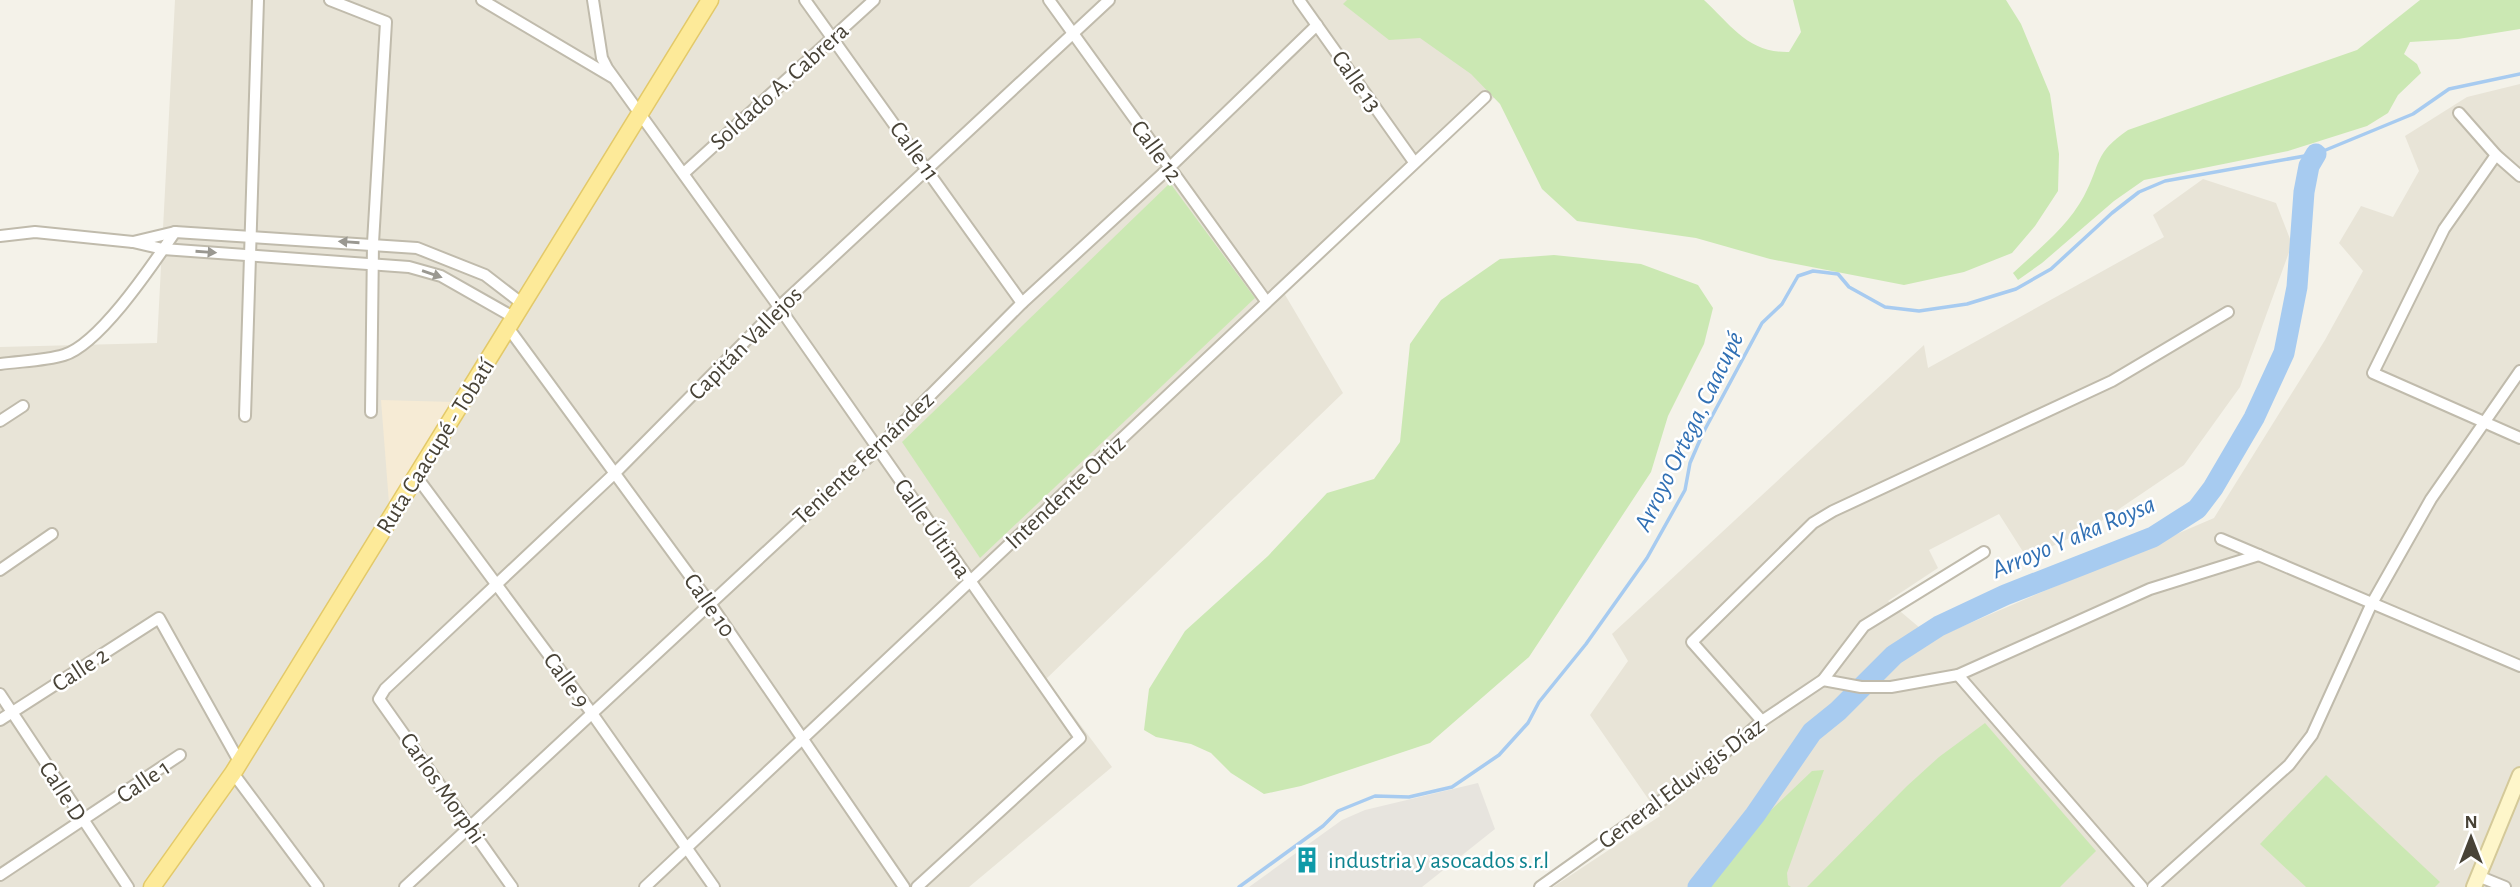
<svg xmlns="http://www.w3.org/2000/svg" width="2520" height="887" font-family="'Alegreya Sans',sans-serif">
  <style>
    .residential { fill: #e8e4d7 }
    .commercial { fill: #f6ebd5 }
    .industrial { fill: #e7e4de }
    .green { fill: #cbe8b3 }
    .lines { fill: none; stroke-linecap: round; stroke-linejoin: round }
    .stream { stroke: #a7cbf0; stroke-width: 3.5 }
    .river { stroke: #a7cbf0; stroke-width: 21 }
    .street-casing { stroke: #c0bbac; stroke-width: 14 }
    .secondary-casing { stroke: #d4c999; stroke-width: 18 }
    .primary-casing { stroke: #e3c969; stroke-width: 19 }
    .street { stroke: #fff; stroke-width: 10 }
    .secondary { stroke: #fef6ca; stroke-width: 14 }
    .primary { stroke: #fdea99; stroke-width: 16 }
    .oneway { fill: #9a9891 }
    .labels { text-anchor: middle; stroke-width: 5; stroke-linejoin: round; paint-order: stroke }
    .street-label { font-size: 24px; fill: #484337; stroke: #fff }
    .culture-label { font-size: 24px; fill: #0d838f; stroke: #fff; text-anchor: start }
    .water-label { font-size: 26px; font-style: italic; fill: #3170b4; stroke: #fff }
  </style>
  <rect width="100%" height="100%" fill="#f4f2e9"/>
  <!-- residential -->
  <g class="residential">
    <polygon points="175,0 1428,0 1500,92 1284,293 1343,393 1046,679 1112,767 969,887 0,887 0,347 157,343"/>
    <polygon points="2520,84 2520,887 1553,887 1660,816 1590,715 1628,661 1612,634 1924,345 1928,368 2164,237 2153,215 2203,179 2276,203 2292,244 2240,387 2184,465 2091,528 2027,558 1999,514 1929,550 1938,568 1888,601 1933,639 2214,518 2325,340 2363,271 2339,243 2361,206 2393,217 2419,171 2405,136 2467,97"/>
  </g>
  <!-- commercial -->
  <polygon class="commercial" points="381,400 454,402 389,503"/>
  <!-- industrial -->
  <polygon class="industrial" points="1478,783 1495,829 1422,887 1249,887 1342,820 1365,810"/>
  <!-- green -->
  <g class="green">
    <path d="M1347,0H1704C1732,26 1748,53 1789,52L1801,32L1793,0H2006L2021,24L2050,94L2059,154L2058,191L2035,226L2012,253L1964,272L1904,285L1770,259L1696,238L1577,221L1542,189L1500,104L1471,74L1420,38L1389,40L1343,4Z"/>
    <path d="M2420,0H2520V29L2458,39L2410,42L2404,54L2417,64L2421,73L2398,95L2388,113L2367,126L2288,151L2144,180L2114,201L2042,263L2018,280L2013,273C2038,250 2068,226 2084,196C2101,164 2094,153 2128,130L2357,50Z"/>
    <polygon points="1170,183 1255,298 980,558 902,442"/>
    <polygon points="1554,255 1641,264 1698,285 1713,308 1704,344 1668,416 1651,472 1529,657 1430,743 1301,786 1264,794 1231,773 1211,753 1191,744 1156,737 1144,730 1149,689 1185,631 1268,556 1327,493 1374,479 1400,442 1410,344 1441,300 1500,259"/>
    <polygon points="1985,723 2096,851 2060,887 1807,887 1907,786 1939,757"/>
    <polygon points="1824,770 1787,873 1788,885 1791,887 1703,887 1743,837 1812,771"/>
    <polygon points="2326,775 2440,882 2435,887 2306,887 2260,844"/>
  </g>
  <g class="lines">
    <!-- stream -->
    <polyline class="stream" points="1239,887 1323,826 1338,811 1375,796 1409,797 1452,787 1499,755 1528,723 1539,702 1586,644 1647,558 1685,490 1690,463 1703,433 1762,323 1782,304 1798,276 1813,271 1838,274 1849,287 1885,307 1919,311 1967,304 2016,289 2051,269 2112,213 2139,192 2165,181 2316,154 2413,114 2449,89 2520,74"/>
    <!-- river -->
    <polyline class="river" points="1698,887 1755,815 1812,732 1838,711 1894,655 1939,626 2005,595 2153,537 2197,509 2213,488 2254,418 2284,353 2297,287 2304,192 2309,166 2316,154"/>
    <!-- street casing -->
    <g class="street-casing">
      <g id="street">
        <polyline points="330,0 386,22 373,243 371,412"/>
        <polyline points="482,0 612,77"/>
        <polyline points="593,0 602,58 607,68 779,307 1080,738 917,887"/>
        <polyline points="805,0 1022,303"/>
        <polyline points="1049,0 1266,301"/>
        <polyline points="1299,0 1414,162"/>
        <polyline points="2459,113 2496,155 2520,176"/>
        <polyline points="2496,155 2444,229 2373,373 2520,438"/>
        <polyline points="684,173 874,0"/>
        <polyline points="0,236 35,232 133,242"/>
        <polyline points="515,318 441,276 409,267 163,249 133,242 175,232 417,248 485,275 524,305"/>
        <polyline points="509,329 709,602 904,887"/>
        <path d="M0,364C21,361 44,361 64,355C100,344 153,264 175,232"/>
        <polyline points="245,416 258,0"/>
        <polyline points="0,421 23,406"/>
        <polyline points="416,476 591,712 714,887"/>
        <polyline points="2221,539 2520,666"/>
        <polyline points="0,570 52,534"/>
        <polyline points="1958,675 2142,887"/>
        <polyline points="1823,680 1861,687 1891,687 1958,675 2150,589 2259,555"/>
        <polyline points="0,694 128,887"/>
        <polyline points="0,720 159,618 240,763"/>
        <polyline points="1762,721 1692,642 1813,523 1833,511 2112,381 2228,312"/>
        <polyline points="233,773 318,887"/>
        <polyline points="0,875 180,755"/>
        <polyline points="2478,876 2505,887"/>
        <polyline points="405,887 877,449 1022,303 1169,168 1317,25"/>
        <polyline points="512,887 379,699 385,689 615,473 779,307 1109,0"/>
        <polyline points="645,887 1485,97"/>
        <polyline points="1540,887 1707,768 1762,721 1823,680 1864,626 1984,552"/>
        <polyline points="2153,887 2289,765 2312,735 2371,605 2431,499 2520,371"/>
      </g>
    </g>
    <!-- secondary casing -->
    <g class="secondary-casing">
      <polyline id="secondary" points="2474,887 2520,775"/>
    </g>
    <!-- primary casing -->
    <g class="primary-casing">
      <polyline id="primary" points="152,887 233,773 710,0"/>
    </g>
    <!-- street -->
    <use href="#street" class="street"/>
    <!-- secondary -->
    <use href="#secondary" class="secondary"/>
    <!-- primary -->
    <use href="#primary" class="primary"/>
  </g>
  <!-- one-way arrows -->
  <defs><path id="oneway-solid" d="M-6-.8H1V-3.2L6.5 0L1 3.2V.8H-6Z" transform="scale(1.75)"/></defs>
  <g class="oneway">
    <use href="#oneway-solid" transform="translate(349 242) rotate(-176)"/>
    <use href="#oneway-solid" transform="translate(206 252) rotate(4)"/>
    <use href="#oneway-solid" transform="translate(432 274) rotate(19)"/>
  </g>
  <!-- icons -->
  <defs>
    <g id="building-bare" transform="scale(2.1)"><path d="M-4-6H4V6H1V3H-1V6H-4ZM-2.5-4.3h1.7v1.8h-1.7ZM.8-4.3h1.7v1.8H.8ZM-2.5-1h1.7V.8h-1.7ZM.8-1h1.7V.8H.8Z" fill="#0f9aa8" stroke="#fff" stroke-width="2.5" paint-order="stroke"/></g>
  </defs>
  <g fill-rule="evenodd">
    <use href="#building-bare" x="1307" y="860"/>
  </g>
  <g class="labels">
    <!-- street labels -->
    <g class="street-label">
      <text transform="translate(1357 81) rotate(55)" y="8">Calle 13</text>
      <text transform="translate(779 86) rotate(-42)" y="8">Soldado A. Cabrera</text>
      <text transform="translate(915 151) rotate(54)" y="8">Calle 11</text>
      <text transform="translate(1157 151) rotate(54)" y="8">Calle 12</text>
      <text transform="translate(745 343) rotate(-45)" y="8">Capitán Vallejos</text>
      <text transform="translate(435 446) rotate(-58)" y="8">Ruta Caacupé - Tobatí</text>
      <text transform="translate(863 458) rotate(-43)" y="8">Teniente Fernández</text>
      <text transform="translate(1065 492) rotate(-43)" y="8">Intendente Ortiz</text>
      <text transform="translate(933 528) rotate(55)" y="8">Calle Última</text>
      <text transform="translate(710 605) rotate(55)" y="8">Calle 10</text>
      <text transform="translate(80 669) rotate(-33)" y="8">Calle 2</text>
      <text transform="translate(567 680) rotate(54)" y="8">Calle 9</text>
      <text transform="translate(143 781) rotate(-34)" y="8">Calle 1</text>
      <text transform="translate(1681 783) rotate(-37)" y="8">General Eduvigis Díaz</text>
      <text transform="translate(443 788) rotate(55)" y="8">Carlos Morphi</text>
      <text transform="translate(63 791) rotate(57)" y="8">Calle D</text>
    </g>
    <!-- culture labels -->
    <g class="culture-label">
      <text x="1328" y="868">industria y asocados s.r.l</text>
    </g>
    <!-- water labels -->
    <g class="water-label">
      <text transform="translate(1688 431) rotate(-64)" y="9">Arroyo Ortega, Caacupé</text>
      <text transform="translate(2073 536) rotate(-23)" y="9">Arroyo Y aka Roysa</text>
    </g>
  </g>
  <!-- north arrow -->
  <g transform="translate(2471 838)" stroke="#ffffff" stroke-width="5" paint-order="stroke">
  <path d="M0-5L12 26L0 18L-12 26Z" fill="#484337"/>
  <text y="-10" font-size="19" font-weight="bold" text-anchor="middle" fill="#484337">N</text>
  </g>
</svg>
